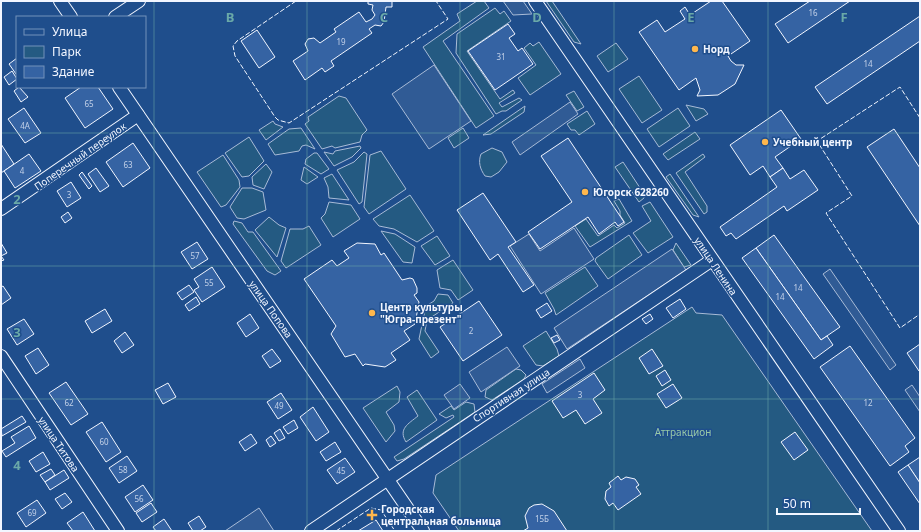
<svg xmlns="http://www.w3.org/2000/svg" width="921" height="532" font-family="'Noto Sans',sans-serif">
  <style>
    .green { fill: #245a82; stroke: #a8bbd7 }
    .parking { fill: #305b95; stroke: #a8bbd7 }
    .building { fill: #3563a3; stroke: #f2f6ff }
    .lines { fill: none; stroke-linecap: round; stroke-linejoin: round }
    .minor-casing { stroke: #f2f6ff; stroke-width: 14 }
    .minor { stroke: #1f4e8c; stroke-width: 12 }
    .fence { stroke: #f2f6ff; stroke-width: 1; stroke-dasharray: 5 2; stroke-linecap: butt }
    .grid { fill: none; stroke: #6aa9a8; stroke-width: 1; stroke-opacity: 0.55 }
    .poi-dot { fill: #ffb74d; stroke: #1f4e8c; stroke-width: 1.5 }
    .labels { text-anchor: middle; stroke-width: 3; stroke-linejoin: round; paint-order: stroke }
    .number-label { font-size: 8px; fill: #c3d1e8 }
    .poi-label { font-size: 10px; font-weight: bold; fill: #f2f6ff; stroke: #1f4e8c; text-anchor: start }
    .street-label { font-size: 10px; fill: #f2f6ff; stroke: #1f4e8c }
    .park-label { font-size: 10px; fill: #97c8a6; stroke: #1f4e8c }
    .grid-label { font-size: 13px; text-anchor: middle; font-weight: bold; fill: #6aa9a8; stroke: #1f4e8c; stroke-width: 3; stroke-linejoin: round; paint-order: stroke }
  </style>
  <rect width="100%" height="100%" fill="#1f4e8c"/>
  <!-- green -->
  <g class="green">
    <polygon points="477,1 484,1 489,8 443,41 494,116 476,128 423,47 460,21 457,14"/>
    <polygon points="546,1 552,1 581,44 574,42"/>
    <polygon points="495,8 500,14 504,11 511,21 467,51 500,99 513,90 515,93 499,103 502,107 519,98 522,100 506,111 502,111 496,114 456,53 457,34"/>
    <polygon points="539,42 561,74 530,95 518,78 536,65 524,48 530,43 533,46"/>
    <polygon points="616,43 628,59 608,72 597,56"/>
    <polygon points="639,76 662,110 642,123 619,89"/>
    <polygon points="574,91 584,107 577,111 566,95"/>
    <polygon points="339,96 346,98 367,130 362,135 360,142 335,148 332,146 322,149 305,124 309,121 308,117"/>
    <polygon points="686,105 704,109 708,114 696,121"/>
    <polygon points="525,106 524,112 491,134 483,135"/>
    <polygon points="678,108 690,126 659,147 647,129"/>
    <polygon points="587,111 595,124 579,135 575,130 571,130 567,124"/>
    <polygon points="273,121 275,124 283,127 266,140 259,130"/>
    <polygon points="301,128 315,149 306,145 302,146 299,151 275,155 268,144 289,129"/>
    <polygon points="463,128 469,138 454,148 448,138"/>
    <polygon points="695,132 700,139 668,160 663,154"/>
    <polygon points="249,137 264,161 249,176 242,177 225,153"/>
    <polygon points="360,146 361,148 352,157 334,166 324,152 333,154 335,151"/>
    <path d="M492,148L502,152L507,162L499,172L491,177L485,176C480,169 478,162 481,154Z"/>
    <polygon points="381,151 406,189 369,214 364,207 370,155"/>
    <polygon points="364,152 367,154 362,202 359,204 337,170 354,162"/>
    <polygon points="314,153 317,153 329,169 321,174 305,164 306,159"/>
    <polygon points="703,154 705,157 685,172 707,206 707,212 704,214 676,173"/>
    <polygon points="223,155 239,180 240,187 226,205 221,207 197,172"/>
    <polygon points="623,162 644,194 644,198 639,202 615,167"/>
    <polygon points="266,164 272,172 264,189 253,185 252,177"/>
    <polygon points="304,167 318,177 307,184 301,180"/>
    <polygon points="332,174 349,200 329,198 328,187 324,178"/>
    <polygon points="670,174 699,217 693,215 666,177"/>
    <polygon points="242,188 252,188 263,192 266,210 244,219 237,218 230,207"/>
    <polygon points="410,195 434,231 417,242 394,229 379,226 373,219"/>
    <polygon points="619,199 632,221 590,247 575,226 586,219 598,236 614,225 617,228 625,223 620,215 620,211 614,201"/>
    <polygon points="329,202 351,205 360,219 333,237 321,218 325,214"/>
    <polygon points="650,202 673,237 648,253 633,233 651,221 642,206"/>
    <polygon points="269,217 279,225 286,228 277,257 255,230"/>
    <polygon points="234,221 242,223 248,232 253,232 281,271 275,275 267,271 233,224"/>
    <polygon points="309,226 321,245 286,268 281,261 290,229 303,229"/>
    <polygon points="381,231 395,234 415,247 412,263 403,262"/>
    <polygon points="629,235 642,255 608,279 595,261 596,258"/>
    <polygon points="437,236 450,256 435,265 421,246"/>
    <polygon points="676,243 691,265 684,267 673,250"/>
    <polygon points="453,260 473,290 458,300 451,290 440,288 437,270"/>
    <polygon points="585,267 598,286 556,315 554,309 545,293"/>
    <polygon points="438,294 448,295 453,303 427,320 425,331 439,352 431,358 419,339 426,306 434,301"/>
    <polygon points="692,307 696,313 722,315 872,531 459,531 433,493 436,475"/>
    <polygon points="546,331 557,349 559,356 543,366 536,365 523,346"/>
    <polygon points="516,369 521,370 526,375 524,379 492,400 485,397 486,390"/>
    <polygon points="397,386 400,392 399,402 386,412 394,425 395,431 386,442 363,408"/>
    <path d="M417,390L437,420L406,442C398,429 408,424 418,416L407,397Z"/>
    <polygon points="466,402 474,404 475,412 404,459 397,461 394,457 454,417 453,415 446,418 439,414 451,406 454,410"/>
  </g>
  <!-- parking -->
  <g class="parking">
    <polygon points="503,1 523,1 532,14 513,15"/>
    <polygon points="434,65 471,121 429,149 392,94"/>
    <polygon points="570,102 578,114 520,155 512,142"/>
    <polygon points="574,228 594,259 541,294 510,246 529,234 540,251"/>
    <polygon points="672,249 686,270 567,349 554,328"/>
    <polygon points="830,269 896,365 890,370 823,274"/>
    <polygon points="507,347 520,366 481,392 469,372"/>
    <polygon points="580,359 585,368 547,393 542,384"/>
    <polygon points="460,384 470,398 454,409 444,395"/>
    <polygon points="912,385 920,397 920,412 905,390"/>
    <polygon points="259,508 274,531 225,531"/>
  </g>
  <!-- building -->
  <g class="building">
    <polygon points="368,1 392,1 392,7 386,7 384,22 381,26 375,25 369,29 372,33 331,61 334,66 325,72 322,68 305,80 293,61 308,51 305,44 308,39 314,38 320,43 336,32 334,29 359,12 366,22 372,19 375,15 372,10 373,5 368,4"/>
    <polygon points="711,1 722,1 750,41 728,56 731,61 736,65 744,65 735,84 718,95 697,96 700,90 696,78 679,90 639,32 657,20 665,32 685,19 680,11 685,7 690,15"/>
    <polygon points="810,1 850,1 788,43 775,24"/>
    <polygon points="920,16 920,41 827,104 815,87"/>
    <polygon points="508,24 515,34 509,38 518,51 522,48 533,64 495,90 468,51"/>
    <polygon points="257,30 275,57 259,68 241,41"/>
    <polygon points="17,58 17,73 16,74 9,64"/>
    <polygon points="12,71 17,79 9,85 4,77"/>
    <polygon points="19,87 28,97 21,102 14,91"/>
    <polygon points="81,87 98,87 113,109 85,128 65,98"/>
    <polygon points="24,108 41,133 25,143 8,119"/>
    <polygon points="781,110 801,139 775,157 783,168 770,177 763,166 750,175 730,145"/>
    <polygon points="894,129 920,168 920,226 867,147"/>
    <polygon points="568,138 624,222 618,226 615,222 599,234 588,217 540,249 528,232 572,202 541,156"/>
    <polygon points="133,143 150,168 123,187 106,162"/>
    <polygon points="1,144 14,164 1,173"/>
    <polygon points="29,154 41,171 15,188 4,171"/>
    <polygon points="96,168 109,186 100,192 88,174"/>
    <polygon points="783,168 790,179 804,170 818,190 787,211 784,206 736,239 731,233 726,236 720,227 777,187 770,177"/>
    <polygon points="82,172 92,186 89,189 79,175"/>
    <polygon points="71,182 81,198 67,207 57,191"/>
    <polygon points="483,193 516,242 508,247 534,285 523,292 498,254 490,260 457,210"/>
    <polygon points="68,212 72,218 65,223 61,217"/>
    <polygon points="774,235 840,327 821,340 756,248"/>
    <polygon points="197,242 208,259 192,269 181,252"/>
    <polygon points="1,243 7,253 1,256 4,260 1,261"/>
    <polygon points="357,243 375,244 381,255 384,253 402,280 410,278 413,279 417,288 417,293 414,295 419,302 415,324 404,331 410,340 391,353 396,360 385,367 365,364 363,366 355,354 345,357 331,334 336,326 304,279 332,260 337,266 349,258 344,251"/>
    <polygon points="756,248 821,340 827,336 833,345 814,359 742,258"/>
    <polygon points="212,267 225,287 202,302 194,290 199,287 194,279"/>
    <polygon points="189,285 194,292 182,300 177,293"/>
    <polygon points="3,286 11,298 1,305 1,287"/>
    <polygon points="196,297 200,304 189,311 185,305"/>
    <polygon points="680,299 686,309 673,318 666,308"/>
    <polygon points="479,301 502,335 463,361 440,327"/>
    <polygon points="547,303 552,311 541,318 536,310"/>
    <polygon points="105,309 112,321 92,333 85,321"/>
    <polygon points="250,314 259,328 246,337 237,323"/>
    <polygon points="650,314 653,319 646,324 642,319"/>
    <polygon points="24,319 34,334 17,345 7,329"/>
    <polygon points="125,332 134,345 122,353 114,341"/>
    <polygon points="557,335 560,340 554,343 551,338"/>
    <polygon points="920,344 920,371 919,371 907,353"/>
    <polygon points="850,346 915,438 905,446 909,452 890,466 820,367"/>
    <polygon points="38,348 49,365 36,374 25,356"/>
    <polygon points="272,349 281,361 270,368 262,356"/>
    <polygon points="652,349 663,366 649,374 639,358"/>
    <polygon points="665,370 671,380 662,386 656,376"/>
    <polygon points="594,373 605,390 593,399 602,413 585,424 576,410 563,418 552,401"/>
    <polygon points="66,382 88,414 71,425 49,393"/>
    <polygon points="168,383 176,397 163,404 155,390"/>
    <polygon points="673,384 682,398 666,408 657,394"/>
    <polygon points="281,393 292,410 278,419 267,402"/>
    <polygon points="313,407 329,432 316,441 300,417"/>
    <polygon points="22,416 26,422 2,436 1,429"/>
    <polygon points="294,420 298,428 288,434 283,427"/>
    <polygon points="102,422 121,452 106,462 86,432"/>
    <polygon points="29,426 36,438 6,457 2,451 15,443 11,437"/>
    <polygon points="280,429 285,438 279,441 274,433"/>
    <polygon points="795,432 808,450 794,460 781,442"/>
    <polygon points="251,434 257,443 245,451 239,442"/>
    <polygon points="271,436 276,443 270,447 266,440"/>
    <polygon points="335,442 341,452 326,461 320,452"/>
    <polygon points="43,452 50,464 36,472 29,461"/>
    <polygon points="127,456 137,471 119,483 109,468"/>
    <polygon points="920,457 920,483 908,465"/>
    <polygon points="345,458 355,472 337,484 327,470"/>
    <polygon points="908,465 920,483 920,504 898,472"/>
    <polygon points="51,469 55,475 45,482 40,475"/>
    <polygon points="64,470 69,478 50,490 45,482"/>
    <polygon points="618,476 621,480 626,477 635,479 639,485 636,487 641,494 618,510 613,503 609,506 605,499 606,491 611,487 609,483"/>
    <polygon points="143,485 153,500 135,512 125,497"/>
    <polygon points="65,493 72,502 62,509 55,499"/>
    <polygon points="37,500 46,513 26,527 17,513"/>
    <polygon points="151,503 157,512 142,522 136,513"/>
    <polygon points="542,504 554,511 567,531 523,531 528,528 525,516 529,508 534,505"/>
    <polygon points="83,512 95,531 73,531 67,523"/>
    <polygon points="199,516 206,527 200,531 193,531 188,523"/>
    <polygon points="164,519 172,531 156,531 153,527"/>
    <polygon points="376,520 383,531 358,531"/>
  </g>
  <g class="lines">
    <!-- minor casing -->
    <g class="minor-casing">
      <g id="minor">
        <polyline points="60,1 71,17"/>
        <polyline points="535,1 899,531"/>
        <polyline points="115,17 139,1"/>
        <polyline points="119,87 423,531"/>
        <polyline points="1,209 138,115"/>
        <polyline points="1,356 118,531"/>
        <polyline points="311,531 712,260"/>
      </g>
    </g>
    <!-- minor -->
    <use href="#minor" class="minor"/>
    <!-- fence -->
    <g class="fence">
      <polyline points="296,1 237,41 233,46 235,56 275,117 278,120 289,123 448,19 436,1"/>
      <polyline points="920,118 900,87 817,141 852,196 826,213 900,328 920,314"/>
      <polyline points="336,531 371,508 381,510 395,531"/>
    </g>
  </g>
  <!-- grid -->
  <path class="grid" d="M154,1V531M307,1V531M460,1V531M614,1V531M768,1V531M1,133H920M1,266H920M1,399H920"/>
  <!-- markers -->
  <g class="poi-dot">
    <circle cx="695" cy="49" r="4"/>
    <circle cx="765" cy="142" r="4"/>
    <circle cx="585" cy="192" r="4"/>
    <circle cx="372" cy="313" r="4"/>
    <path d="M370 509h4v4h4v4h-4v4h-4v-4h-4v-4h4z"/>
  </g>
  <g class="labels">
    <!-- number labels -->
    <g class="number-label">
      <text x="813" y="16">16</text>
      <text x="341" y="45">19</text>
      <text x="501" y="60">31</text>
      <text x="868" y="67">14</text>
      <text x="89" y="107">65</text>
      <text x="25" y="129">4А</text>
      <text x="128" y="168">63</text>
      <text x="22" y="174">4</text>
      <text x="69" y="198">3</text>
      <text x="195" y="259">57</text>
      <text x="209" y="286">55</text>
      <text x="798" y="291">14</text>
      <text x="780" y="300">14</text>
      <text x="471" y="334">2</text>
      <text x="580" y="398">3</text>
      <text x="69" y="406">62</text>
      <text x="868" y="406">12</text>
      <text x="279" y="409">49</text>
      <text x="104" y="445">60</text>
      <text x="123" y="473">58</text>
      <text x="341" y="474">45</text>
      <text x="139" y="502">56</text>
      <text x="32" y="516">69</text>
      <text x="542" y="522">15Б</text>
    </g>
    <!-- poi labels -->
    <g class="poi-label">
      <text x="703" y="53">Норд</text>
      <text x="773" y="146">Учебный центр</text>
      <text x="593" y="196">Югорск 628260</text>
      <text x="380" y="311">Центр культуры<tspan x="380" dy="12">"Югра-презент"</tspan></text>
      <text x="381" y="513">Городская<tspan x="381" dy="12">центральная больница</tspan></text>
    </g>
    <!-- street labels -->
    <g class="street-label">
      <text transform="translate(80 156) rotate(-35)" y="4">Поперечный переулок</text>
      <text transform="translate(716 266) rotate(56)" y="4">улица Ленина</text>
      <text transform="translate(271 309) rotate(55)" y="4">улица Попова</text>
      <text transform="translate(511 395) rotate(-33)" y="4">Спортивная улица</text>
      <text transform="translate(59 444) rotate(56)" y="4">улица Титова</text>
    </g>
    <!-- park labels -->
    <g class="park-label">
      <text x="683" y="436">Аттракцион</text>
    </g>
  </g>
  <g class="grid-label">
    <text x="230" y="22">B</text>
    <text x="384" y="22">C</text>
    <text x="537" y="22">D</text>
    <text x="691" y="22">E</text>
    <text x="844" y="22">F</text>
    <text x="17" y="204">2</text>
    <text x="17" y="337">3</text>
    <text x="17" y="470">4</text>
  </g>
  <!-- border -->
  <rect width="921" height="532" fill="none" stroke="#f2f6ff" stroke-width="4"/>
  <!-- legend -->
  <rect x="16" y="16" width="130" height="72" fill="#1f4e8c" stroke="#7391ba"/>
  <rect x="24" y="29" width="20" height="6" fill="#1f4e8c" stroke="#7391ba"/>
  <text x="52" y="36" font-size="12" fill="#f2f6ff">Улица</text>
  <rect x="24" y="46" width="20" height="12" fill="#245a82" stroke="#7391ba"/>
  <text x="52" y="56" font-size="12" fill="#f2f6ff">Парк</text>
  <rect x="24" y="66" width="20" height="12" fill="#3563a3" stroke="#7391ba"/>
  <text x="52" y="76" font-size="12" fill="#f2f6ff">Здание</text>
  <!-- scale -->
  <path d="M777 508v6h83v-6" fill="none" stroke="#f2f6ff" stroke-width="2"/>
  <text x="783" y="508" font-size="12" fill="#f2f6ff" stroke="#1f4e8c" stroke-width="3" paint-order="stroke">50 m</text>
</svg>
